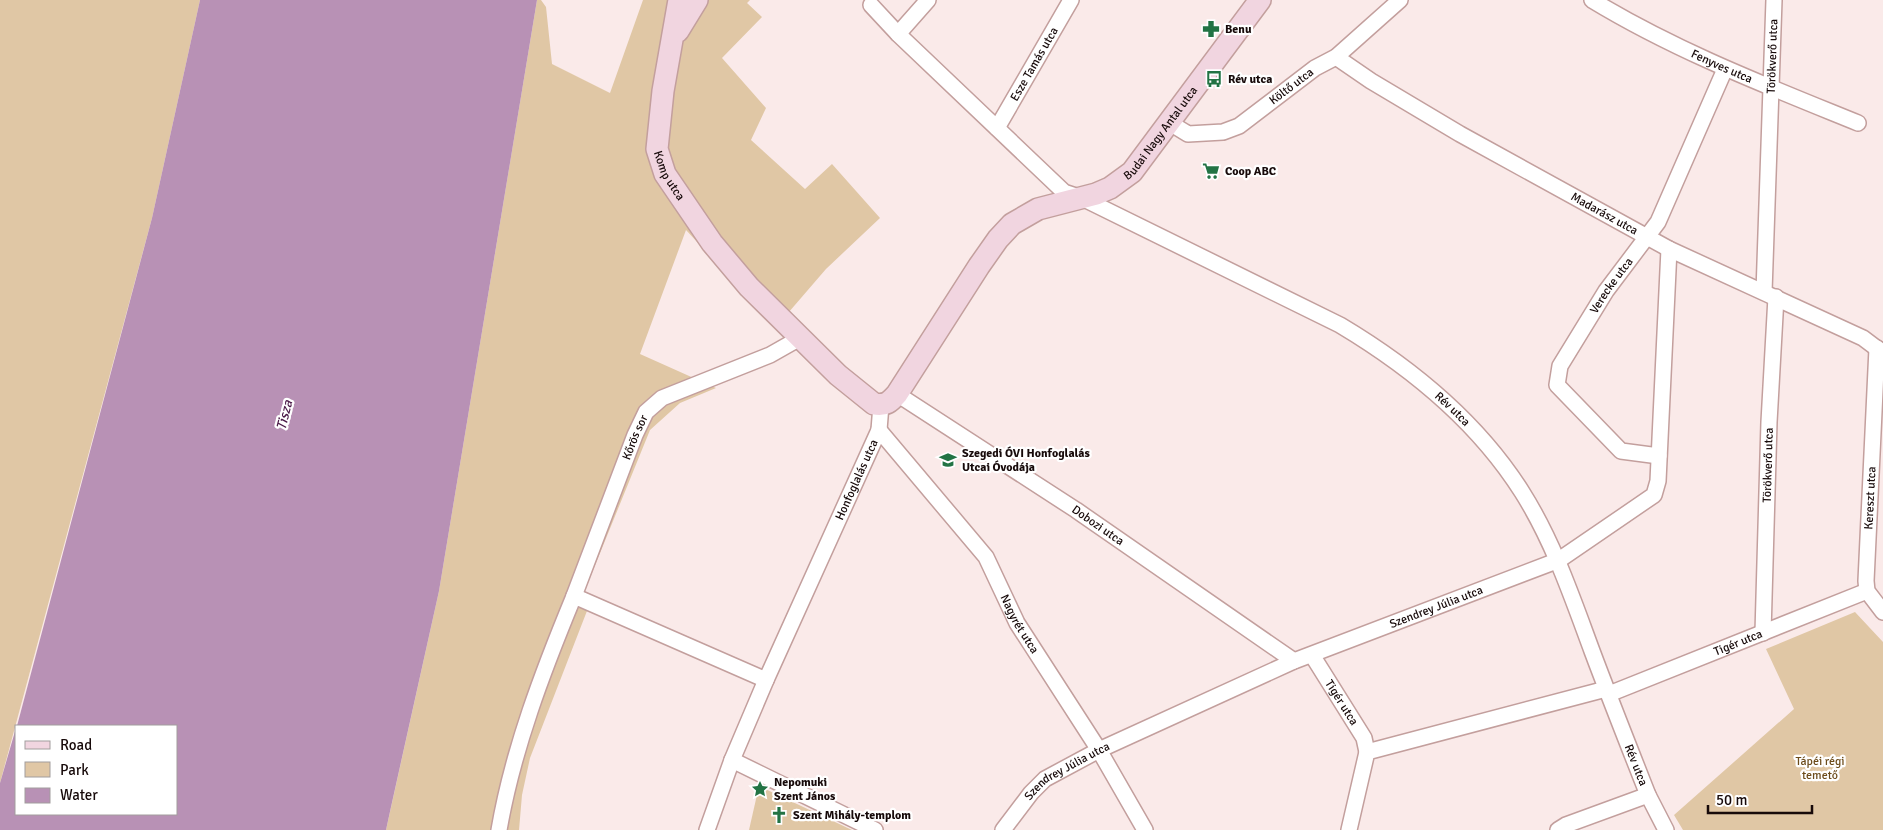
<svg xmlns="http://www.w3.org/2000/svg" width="1883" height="830" font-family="Signika,sans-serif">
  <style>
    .green { fill: #e0c7a5 }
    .water { fill: #b891b5 }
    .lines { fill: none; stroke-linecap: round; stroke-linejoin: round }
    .street-casing { stroke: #c39f9d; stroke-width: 18 }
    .secondary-casing { stroke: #c39f9d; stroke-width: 24 }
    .street { stroke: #fff; stroke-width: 15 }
    .secondary { stroke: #f1d5e0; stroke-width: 21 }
    .labels { text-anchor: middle; stroke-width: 4.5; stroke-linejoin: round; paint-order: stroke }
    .poi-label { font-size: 12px; font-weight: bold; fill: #170a0a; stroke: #fff; text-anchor: start }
    .street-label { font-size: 12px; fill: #170a0a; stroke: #fff }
    .park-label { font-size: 12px; fill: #6c4b1a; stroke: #fff }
    .water-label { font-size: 14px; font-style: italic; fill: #4b1a48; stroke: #fff }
  </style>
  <rect width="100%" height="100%" fill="#faeae9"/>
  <!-- green -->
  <g class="green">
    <polygon points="0,0 200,0 152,218 0,783"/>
    <polygon points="537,0 541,0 546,7 552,64 610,93 643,0 750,0 747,3 762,17 722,58 766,108 751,140 805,189 832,164 880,218 826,269 776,327 686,230 640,354 716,388 680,403 650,430 583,595 592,598 530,758 522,795 519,830 386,830 439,591"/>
    <polygon points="1855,612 1883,642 1883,830 1683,830 1674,815 1794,709 1766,649"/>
    <polygon points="759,786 852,830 749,830"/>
  </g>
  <!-- water -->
  <polygon class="water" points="200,0 537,0 439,591 391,807 386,830 0,830 0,783 16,728 16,814 176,814 176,726 17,726 152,218"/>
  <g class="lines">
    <!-- street casing -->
    <g class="street-casing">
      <g id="street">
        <path id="s1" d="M1592,0C1676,51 1767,86 1858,123"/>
        <path id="s2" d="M871,5L898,34L1064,192L1082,198L1340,325C1412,368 1477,421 1522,492C1553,541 1572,597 1592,651C1610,699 1629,747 1648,795L1666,830"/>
        <polyline points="898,34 928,0"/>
        <path id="s3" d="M1336,57L1371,81L1460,134L1669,249L1863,338L1883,353"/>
        <path id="s4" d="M1170,123L1188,134L1223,132L1239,126L1315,68L1336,57L1400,0"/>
        <path id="s5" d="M997,128L1071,0"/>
        <path id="s6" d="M1764,292L1774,0"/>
        <polyline points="1877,348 1866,581 1867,591 1883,612"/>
        <path id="s7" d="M897,394L1076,510L1294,661"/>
        <path id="s8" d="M879,430L986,557L1017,623L1099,750L1145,830"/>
        <path id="s9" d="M1659,456L1621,451L1557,385L1560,366L1606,291L1658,222L1725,69"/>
        <path id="s10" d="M574,596L635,435L646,412L662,398L770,355L800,338"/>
        <path id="s11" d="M1763,633L1769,422L1776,297"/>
        <path id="s12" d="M1312,655L1364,738L1367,752"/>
        <path id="s13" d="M1609,694L1867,591"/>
        <polyline points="732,760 875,830"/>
        <path d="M499,830C513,749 543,671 574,596L766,680"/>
        <path id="s14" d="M707,830L732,760L766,680L879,430L881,405"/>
        <path id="s15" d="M1003,830L1031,793L1045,779L1099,750L1294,661L1559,560L1654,495L1658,481L1669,249"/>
        <polyline points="1349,830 1367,752 1606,689"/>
        <polyline points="1558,830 1566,825 1648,795"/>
      </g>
    </g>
    <!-- secondary casing -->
    <g class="secondary-casing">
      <g id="secondary">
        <path id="s16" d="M679,0L663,91L657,149L665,174L712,243L749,287L838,375L874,404C886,406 890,402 897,394L979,266L998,239L1012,224L1038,209L1096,194L1110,188L1132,172L1260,0"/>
        <polyline points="678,31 697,0"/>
      </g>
    </g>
    <!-- street -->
    <use href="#street" class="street"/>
    <!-- secondary -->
    <use href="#secondary" class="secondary"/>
  </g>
  <!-- icons -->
  <defs>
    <g id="pharmacy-bare" transform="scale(1.35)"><path d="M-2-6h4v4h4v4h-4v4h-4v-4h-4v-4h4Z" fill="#227344" stroke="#fff" stroke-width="2.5" paint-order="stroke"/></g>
    <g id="bus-bare" transform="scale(1.35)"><path d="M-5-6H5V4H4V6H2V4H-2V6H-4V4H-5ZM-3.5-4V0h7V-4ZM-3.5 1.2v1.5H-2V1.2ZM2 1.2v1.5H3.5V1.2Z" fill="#227344" stroke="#fff" stroke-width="2.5" paint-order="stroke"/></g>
    <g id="supermarket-bare" transform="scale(1.35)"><path d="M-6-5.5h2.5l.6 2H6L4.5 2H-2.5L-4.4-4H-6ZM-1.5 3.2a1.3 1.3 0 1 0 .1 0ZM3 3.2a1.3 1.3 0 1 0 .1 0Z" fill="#227344" stroke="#fff" stroke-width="2.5" paint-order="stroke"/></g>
    <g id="school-bare" transform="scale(1.35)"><path d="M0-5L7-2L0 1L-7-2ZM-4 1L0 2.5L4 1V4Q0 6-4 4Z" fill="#227344" stroke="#fff" stroke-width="2.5" paint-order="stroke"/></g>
    <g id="sight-bare" transform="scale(1.35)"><path d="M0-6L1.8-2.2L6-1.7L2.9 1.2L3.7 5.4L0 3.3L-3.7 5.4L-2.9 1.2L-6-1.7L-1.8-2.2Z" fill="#227344" stroke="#fff" stroke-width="2.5" paint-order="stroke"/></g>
    <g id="church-bare" transform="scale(1.35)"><path d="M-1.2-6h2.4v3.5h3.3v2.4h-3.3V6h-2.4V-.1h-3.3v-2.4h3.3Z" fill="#227344" stroke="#fff" stroke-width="2.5" paint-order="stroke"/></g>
  </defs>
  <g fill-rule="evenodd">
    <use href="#pharmacy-bare" x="1211" y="29"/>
    <use href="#bus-bare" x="1214" y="79"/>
    <use href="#supermarket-bare" x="1211" y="171"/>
    <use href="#school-bare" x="948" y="460"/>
    <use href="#sight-bare" x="760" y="789"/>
    <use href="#church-bare" x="779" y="815"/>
  </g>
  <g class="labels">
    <!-- poi labels -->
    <g class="poi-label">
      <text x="1225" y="33">Benu</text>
      <text x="1228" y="83">Rév utca</text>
      <text x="1225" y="175">Coop ABC</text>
      <text x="962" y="457">Szegedi ÓVI Honfoglalás<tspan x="962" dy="14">Utcai Óvodája</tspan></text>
      <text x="774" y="786">Nepomuki<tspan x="774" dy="14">Szent János</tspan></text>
      <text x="793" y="819">Szent Mihály-templom</text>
    </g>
    <!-- street labels -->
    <g class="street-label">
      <text dy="4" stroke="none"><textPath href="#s6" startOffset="236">Törökverő utca</textPath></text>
      <text dy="4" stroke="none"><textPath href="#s5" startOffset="74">Esze Tamás utca</textPath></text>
      <text dy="4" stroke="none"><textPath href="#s1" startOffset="146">Fenyves utca</textPath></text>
      <text dy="4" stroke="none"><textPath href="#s4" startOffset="139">Költő utca</textPath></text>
      <text dy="4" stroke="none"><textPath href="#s16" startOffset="902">Budai Nagy Antal utca</textPath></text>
      <text dy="4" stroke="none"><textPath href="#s16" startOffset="180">Komp utca</textPath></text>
      <text dy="4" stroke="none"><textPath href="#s3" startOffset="311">Madarász utca</textPath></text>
      <text dy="4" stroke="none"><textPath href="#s9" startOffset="245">Verecke utca</textPath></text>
      <text dy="4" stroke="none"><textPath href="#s2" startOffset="716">Rév utca</textPath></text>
      <text dy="4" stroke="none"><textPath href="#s10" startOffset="170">Kőrös sor</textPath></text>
      <text dy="4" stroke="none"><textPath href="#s11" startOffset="168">Törökverő utca</textPath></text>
      <text dy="4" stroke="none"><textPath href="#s14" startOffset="381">Honfoglalás utca</textPath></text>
      <text transform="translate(1870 498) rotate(-87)" y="4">Kereszt utca</text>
      <text dy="4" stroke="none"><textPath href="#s7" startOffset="240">Dobozi utca</textPath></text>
      <text dy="4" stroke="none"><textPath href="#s15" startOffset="494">Szendrey Júlia utca</textPath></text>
      <text dy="4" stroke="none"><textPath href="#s8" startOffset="241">Nagyrét utca</textPath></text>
      <text dy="4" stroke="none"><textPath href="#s13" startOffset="139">Tigér utca</textPath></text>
      <text dy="4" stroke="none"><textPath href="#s12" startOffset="56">Tigér utca</textPath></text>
      <text dy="4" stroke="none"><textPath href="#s2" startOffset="1121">Rév utca</textPath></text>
      <text dy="4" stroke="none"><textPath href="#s15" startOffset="89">Szendrey Júlia utca</textPath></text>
    </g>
    <!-- park labels -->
    <g class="park-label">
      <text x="1820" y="765">Tápéi régi<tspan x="1820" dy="14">temető</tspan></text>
    </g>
    <!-- water labels -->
    <g class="water-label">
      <text transform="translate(284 415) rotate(-76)" y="5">Tisza</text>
    </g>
  </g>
  <!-- legend -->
  <rect x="15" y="725" width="162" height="90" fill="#ffffff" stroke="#a29d9d"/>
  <rect x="25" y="741" width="25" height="8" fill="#f1d5e0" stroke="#a29d9d"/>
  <text x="60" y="750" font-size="15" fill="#170a0a">Road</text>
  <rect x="25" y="762" width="25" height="15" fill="#e0c7a5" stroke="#a29d9d"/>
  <text x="60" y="775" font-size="15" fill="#170a0a">Park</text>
  <rect x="25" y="788" width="25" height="15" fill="#b891b5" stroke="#a29d9d"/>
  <text x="60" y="800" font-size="15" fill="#170a0a">Water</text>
  <!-- scale -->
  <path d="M1708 805v8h104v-8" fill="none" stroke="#170a0a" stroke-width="2.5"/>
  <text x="1716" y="805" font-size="15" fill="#170a0a" stroke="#ffffff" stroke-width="4" paint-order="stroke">50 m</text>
</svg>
